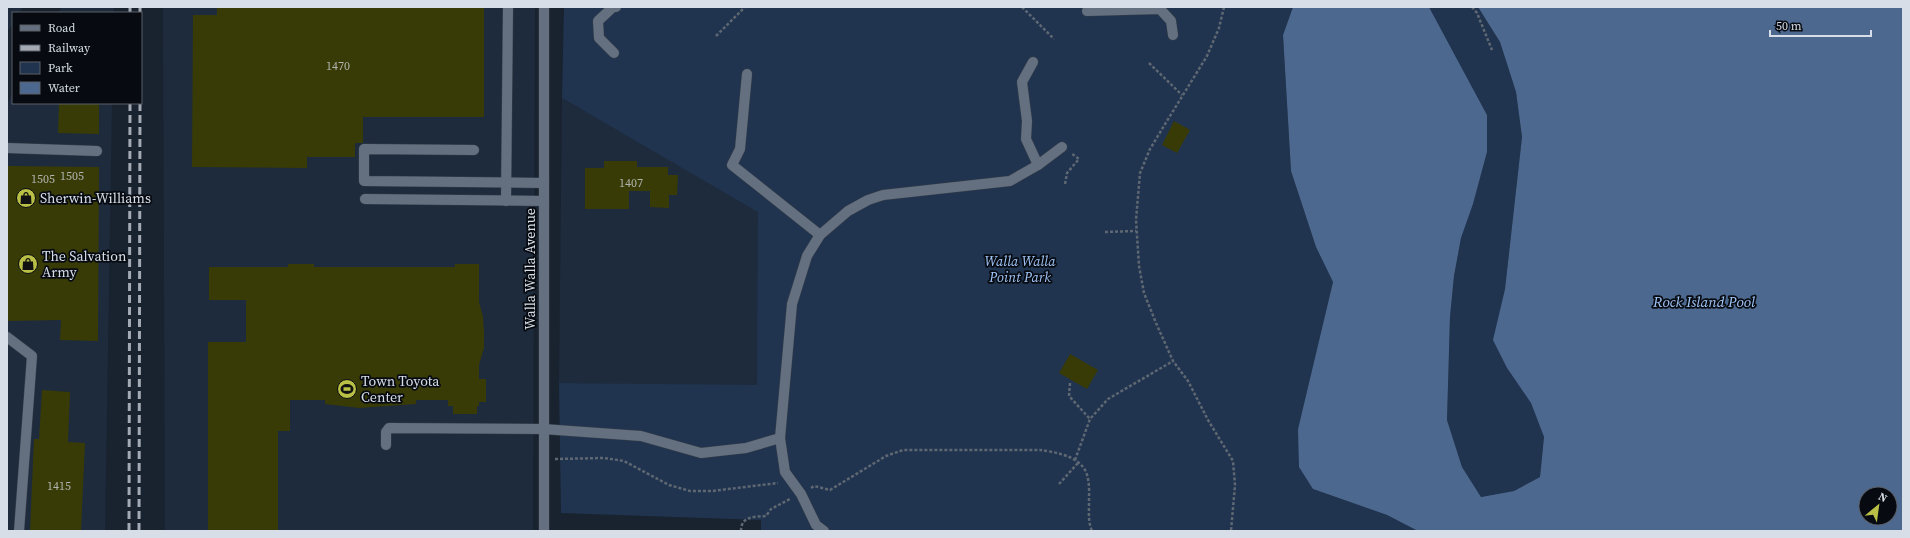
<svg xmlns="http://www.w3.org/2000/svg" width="1910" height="538" font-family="'Source Serif 4',serif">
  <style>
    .built { fill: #1e2b3d }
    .green { fill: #20344f }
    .water { fill: #4c688f; fill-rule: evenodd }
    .building { fill: #393b06 }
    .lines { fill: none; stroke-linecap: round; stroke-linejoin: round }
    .minor-casing { stroke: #373e49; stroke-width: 11 }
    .path { stroke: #5e6772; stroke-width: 2.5; stroke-dasharray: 3 2; stroke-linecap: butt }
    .minor { stroke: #646f7f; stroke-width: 10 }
    .rail { stroke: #a3aab4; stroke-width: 3; stroke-dasharray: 8 4; stroke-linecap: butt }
    .labels { text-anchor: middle; stroke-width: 3.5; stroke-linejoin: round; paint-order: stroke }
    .number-label { font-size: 12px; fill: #b0b5af }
    .poi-label { font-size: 14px; fill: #d7dee7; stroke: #070b11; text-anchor: start }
    .park-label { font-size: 14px; font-style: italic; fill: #a1c5f7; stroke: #070b11 }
    .street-label { font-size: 14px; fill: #d7dee7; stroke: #070b11 }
    .water-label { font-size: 15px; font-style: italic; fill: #a0c5f6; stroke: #070b11 }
  </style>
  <rect width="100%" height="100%" fill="#19222f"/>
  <!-- built -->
  <g class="built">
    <polygon points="7,7 23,7 19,13 13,13 13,23 7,33"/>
    <polygon points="62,7 114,7 114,13 58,13"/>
    <polygon points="163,7 535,7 533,531 165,531"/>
    <polygon points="13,93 13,103 112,103 105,531 7,531 7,104"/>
    <polygon points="562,98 759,211 757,386 559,383"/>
  </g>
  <!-- green -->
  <g class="green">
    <polygon points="564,7 1293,7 1283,35 1291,171 1316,247 1333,282 1298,429 1313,489 1387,515 1418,531 761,531 761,520 561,513 559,383 757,385 758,212 562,98"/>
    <polygon points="1429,7 1478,7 1500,42 1516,92 1522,137 1505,289 1494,340 1507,368 1531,403 1544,437 1540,477 1514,491 1481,497 1462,467 1447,420 1450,317 1454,276 1461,238 1473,204 1487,152 1487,115"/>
  </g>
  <!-- water -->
  <path class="water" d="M1293,7H1429L1487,115V152L1473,204L1461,238L1454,276L1450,317L1447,420L1462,467L1481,497L1514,491L1540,477L1544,437L1531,403L1507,368L1493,340L1505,289L1522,137L1516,92L1500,42L1478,7H1903V531H1418L1387,515L1313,489L1299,467L1298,429L1333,282L1316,247L1291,171L1283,35ZM1866,494H1890V518H1866Z"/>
  <!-- building -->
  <g class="building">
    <polygon points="217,7 484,7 484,117 363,117 363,143 355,143 355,157 307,157 307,168 192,167 193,15 217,15"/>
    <polygon points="59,103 99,103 99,134 58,133"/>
    <polygon points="1174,121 1190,130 1177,153 1162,145"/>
    <polygon points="604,161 637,161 637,167 668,167 668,175 678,175 677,195 669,195 669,208 650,207 650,191 629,191 629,209 585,209 585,168 604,168"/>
    <polygon points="7,166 99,167 98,341 60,340 61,320 7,321"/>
    <polygon points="288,264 314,264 314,267 455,267 455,264 479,264 479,302 483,317 484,332 484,348 479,365 479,379 486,379 486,402 479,402 479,406 477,406 477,414 453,414 453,406 448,406 448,400 416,400 416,404 359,408 325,404 325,400 290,400 290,431 278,431 278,531 208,531 208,342 246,342 246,300 209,300 209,267 288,267"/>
    <polygon points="1070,354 1098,370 1087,389 1059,373"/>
    <polygon points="42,390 70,392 68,442 85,443 81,531 30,531 34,439 39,439"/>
  </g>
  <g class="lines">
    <!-- minor casing -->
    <g class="minor-casing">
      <g id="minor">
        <polyline points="1087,11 1160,9 1171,21 1173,35"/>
        <polyline points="614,53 599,38 598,21 613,7 616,7"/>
        <polyline points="1033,62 1022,82 1027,121 1026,139 1038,165"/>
        <polyline points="747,74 740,149 732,165 820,235"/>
        <polyline points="7,148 97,151"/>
        <polyline points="474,150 364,149 364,181 544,183"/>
        <polyline points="365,199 544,201"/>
        <polyline points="506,201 508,7"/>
        <polyline points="7,337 32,356 19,531"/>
        <polyline points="386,445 386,432 389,428 543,429 641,436 701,453 746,448 780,438"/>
        <polyline points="544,531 544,7"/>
        <polyline points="824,531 816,525 801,494 785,472 780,438 792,304 807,256 820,235 848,211 868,200 883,195 1010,181 1038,165 1062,147"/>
      </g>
    </g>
    <!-- path -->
    <g class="path">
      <polyline points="1022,7 1054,39"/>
      <polyline points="1224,7 1219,28 1207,56 1170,116 1150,149 1140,173 1136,220 1139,266 1144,293 1156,323 1173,361 1188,381 1208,420 1233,461 1235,485 1231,531"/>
      <polyline points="1472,7 1477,13 1492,50"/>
      <polyline points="716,36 745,7"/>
      <polyline points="1149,63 1182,95"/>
      <polyline points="1065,184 1067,173 1079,159 1071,153"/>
      <polyline points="1105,232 1136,231"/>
      <polyline points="1070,383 1069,396 1090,419"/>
      <polyline points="555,459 604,458 624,461 669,485 690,491 712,491 778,483"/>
      <polyline points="1075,460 1090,419 1108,399 1173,361"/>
      <polyline points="1059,484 1078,463"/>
      <path d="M811,488L814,486L830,490L886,456L903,450H1040C1055,452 1079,456 1086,472C1090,482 1089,493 1089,503C1089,513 1088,522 1092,531"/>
      <path d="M741,531C741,516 754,517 766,516L771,509L790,499"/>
    </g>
    <!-- minor -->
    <use href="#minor" class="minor"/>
    <!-- rail -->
    <g class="rail">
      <polyline points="130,13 130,7"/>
      <polyline points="140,13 140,7"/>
      <polyline points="129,531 130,103"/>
      <polyline points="139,531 140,103"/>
    </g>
  </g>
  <!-- icons -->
  <defs>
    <g id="shop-disc" transform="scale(1)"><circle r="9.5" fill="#bac045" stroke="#070b11"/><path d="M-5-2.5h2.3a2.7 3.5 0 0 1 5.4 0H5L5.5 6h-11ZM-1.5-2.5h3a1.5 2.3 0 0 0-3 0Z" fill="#111"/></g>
    <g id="stadium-disc" transform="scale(1)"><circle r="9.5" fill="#bac045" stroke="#070b11"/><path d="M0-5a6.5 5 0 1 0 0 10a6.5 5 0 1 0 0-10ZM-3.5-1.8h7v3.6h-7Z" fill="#111"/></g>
  </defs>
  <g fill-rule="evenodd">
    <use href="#shop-disc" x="26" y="198"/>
    <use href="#shop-disc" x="28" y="264"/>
    <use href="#stadium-disc" x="347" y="389"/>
  </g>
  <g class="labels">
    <!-- number labels -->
    <g class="number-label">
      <text x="338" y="70">1470</text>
      <text x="72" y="180">1505</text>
      <text x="43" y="183">1505</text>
      <text x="631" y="187">1407</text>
      <text x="59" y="490">1415</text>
    </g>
    <!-- poi labels -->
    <g class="poi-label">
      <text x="40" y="203">Sherwin-Williams</text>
      <text x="42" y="261">The Salvation<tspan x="42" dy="16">Army</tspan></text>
      <text x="361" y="386">Town Toyota<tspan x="361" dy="16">Center</tspan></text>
    </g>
    <!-- park labels -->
    <g class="park-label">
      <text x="1020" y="266">Walla Walla<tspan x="1020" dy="16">Point Park</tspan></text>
    </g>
    <!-- street labels -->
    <g class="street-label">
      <text transform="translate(530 269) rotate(-90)" y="5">Walla Walla Avenue</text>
    </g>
    <!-- water labels -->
    <g class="water-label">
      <text x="1704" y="307">Rock Island Pool</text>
    </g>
  </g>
  <!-- border -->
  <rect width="1910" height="538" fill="none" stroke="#d7dee7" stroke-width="16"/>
  <!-- legend -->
  <rect x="12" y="12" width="130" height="92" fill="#070b11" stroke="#5a5f67"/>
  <rect x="20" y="25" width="20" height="6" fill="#646f7f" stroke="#5a5f67"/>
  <text x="48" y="32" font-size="12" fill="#d7dee7">Road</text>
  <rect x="20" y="45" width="20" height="6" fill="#a3aab4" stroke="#5a5f67"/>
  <text x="48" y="52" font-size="12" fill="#d7dee7">Railway</text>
  <rect x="20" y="62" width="20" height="12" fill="#20344f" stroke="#5a5f67"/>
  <text x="48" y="72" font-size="12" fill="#d7dee7">Park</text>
  <rect x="20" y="82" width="20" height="12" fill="#4c688f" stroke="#5a5f67"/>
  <text x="48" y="92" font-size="12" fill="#d7dee7">Water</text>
  <!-- north arrow -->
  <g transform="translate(1878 506) rotate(29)"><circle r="19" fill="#070b11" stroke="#5a5f67"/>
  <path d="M0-3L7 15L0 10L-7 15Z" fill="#bac045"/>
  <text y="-6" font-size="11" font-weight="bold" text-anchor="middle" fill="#d7dee7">N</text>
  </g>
  <!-- scale -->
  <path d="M1770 30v6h101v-6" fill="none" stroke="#d7dee7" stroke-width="2"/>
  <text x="1776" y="30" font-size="12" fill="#d7dee7" stroke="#070b11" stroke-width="3" paint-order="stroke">50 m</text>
</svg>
